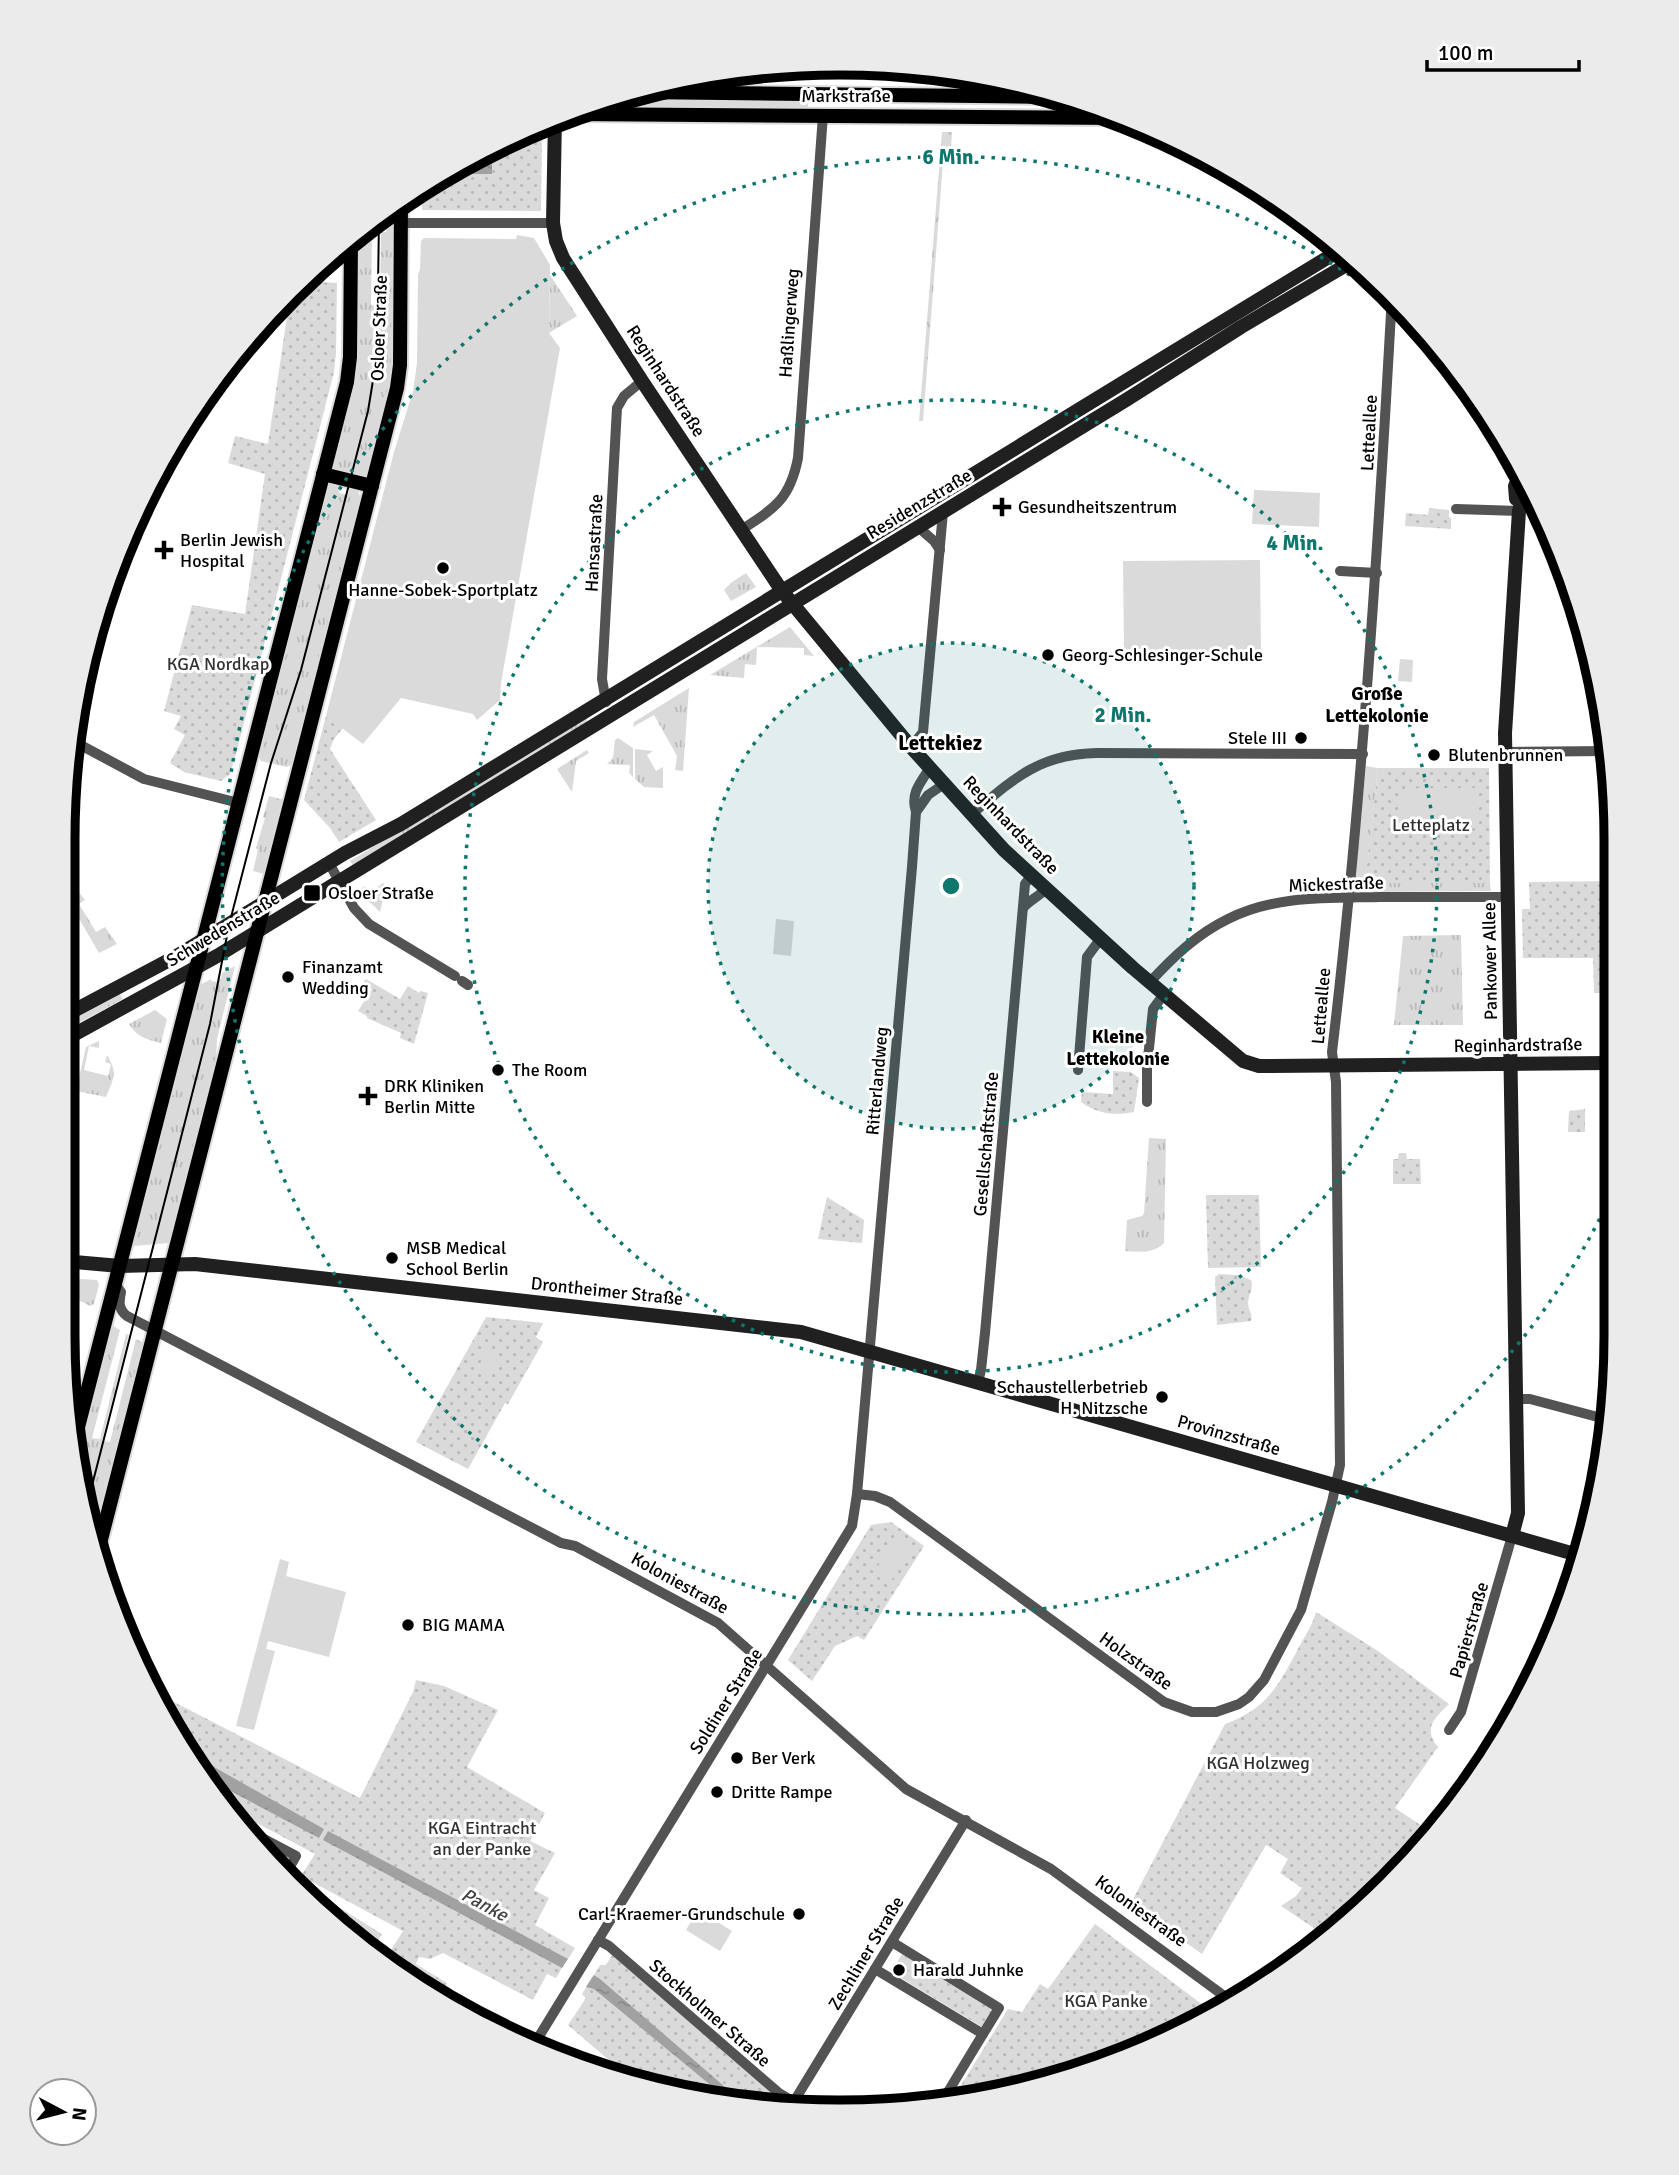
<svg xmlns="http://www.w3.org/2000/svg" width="1679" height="2175" font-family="Signika,sans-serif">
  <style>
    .grass { fill: url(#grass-tufts) }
    .park { fill: url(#park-dots) }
    .pitch { fill: #dadada }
    .water { fill: url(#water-ripples) }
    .pier { fill: #fff }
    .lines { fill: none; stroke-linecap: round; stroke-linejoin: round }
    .primary-casing { stroke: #dbdbdb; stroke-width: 18 }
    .street { stroke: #535353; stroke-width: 10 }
    .secondary { stroke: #202020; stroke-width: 14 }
    .primary { stroke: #000; stroke-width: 14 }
    .tram { stroke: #000; stroke-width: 2 }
    .ring { fill: none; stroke: #0f766e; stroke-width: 3.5; stroke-dasharray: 3.5 7 }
    .poi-dot { fill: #000; stroke: #fff; stroke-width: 2.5 }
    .labels { text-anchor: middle; stroke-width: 6; stroke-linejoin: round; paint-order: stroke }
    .street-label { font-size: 18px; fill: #000; stroke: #fff }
    .poi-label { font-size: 18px; fill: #000; stroke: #fff; text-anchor: start }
    .park-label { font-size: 18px; fill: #313131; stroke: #fff }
    .neighbourhood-label { font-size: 19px; font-weight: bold; fill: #000; stroke: #fff }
    .water-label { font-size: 19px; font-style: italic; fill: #424242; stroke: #fff }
    .quarter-label { font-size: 21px; font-weight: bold; fill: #000; stroke: #fff }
    .rim { fill: none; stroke: #000; stroke-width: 9 }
    .centre { fill: #0f766e; stroke: #fff; stroke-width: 3.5 }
    .ring-label { font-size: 21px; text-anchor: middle; font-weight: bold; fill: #0f766e; stroke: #fff; stroke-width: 6; stroke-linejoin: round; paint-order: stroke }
  </style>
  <defs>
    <pattern id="grass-tufts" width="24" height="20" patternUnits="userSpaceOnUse" patternTransform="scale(1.75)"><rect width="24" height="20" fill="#dadada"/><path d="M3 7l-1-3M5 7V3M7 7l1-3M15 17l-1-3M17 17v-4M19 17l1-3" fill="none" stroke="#b9b9b9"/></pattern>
    <pattern id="park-dots" width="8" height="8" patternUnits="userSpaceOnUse" patternTransform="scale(1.75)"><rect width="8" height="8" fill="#dadada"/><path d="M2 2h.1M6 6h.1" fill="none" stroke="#b9b9b9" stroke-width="1.8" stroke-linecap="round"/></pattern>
    <pattern id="water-ripples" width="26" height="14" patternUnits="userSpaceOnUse" patternTransform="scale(1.75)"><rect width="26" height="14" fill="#a1a1a1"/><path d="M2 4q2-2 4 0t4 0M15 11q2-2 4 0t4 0" fill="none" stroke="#898989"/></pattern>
  </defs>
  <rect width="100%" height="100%" fill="#fff"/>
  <!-- grass -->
  <g class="grass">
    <polygon points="626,97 808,98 808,110 586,109"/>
    <polygon points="942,132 952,132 951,149 944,149 923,421 919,421"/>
    <polygon points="395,205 394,362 390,386 368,475 365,478 333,469 332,466 356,369 357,235 367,228 367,232 372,232 371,305 376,306 377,301 380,301 381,232 386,232 386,212"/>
    <polygon points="550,275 577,316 549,333"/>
    <path d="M332,482L341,484L339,493L348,495L350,487C357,489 361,493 360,501L293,764L287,767L261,761L258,755L327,485Z"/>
    <polygon points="746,573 756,587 731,601 724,590 732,582"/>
    <polygon points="790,627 814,656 804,655 804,648 757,647 756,665 745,664 744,678 710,675"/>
    <polygon points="689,688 683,771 675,770 677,756 654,715 633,727 634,722"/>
    <polygon points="586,716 588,724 354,867 350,861"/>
    <polygon points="618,738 633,748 633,777 629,773 630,765 607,764 613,758 615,740"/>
    <polygon points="635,749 653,751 647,755 656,771 663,767 663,788 644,787 635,779"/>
    <polygon points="587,750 589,753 576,761 572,792 557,769"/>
    <polygon points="1366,766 1378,768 1365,887 1354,885 1354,884"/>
    <polygon points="269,796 284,800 264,874 253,871 258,850 256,848 265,818 263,817"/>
    <polygon points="1372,875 1383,883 1490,883 1491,891 1370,892"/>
    <polygon points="384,883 386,888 380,912 362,894 362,888 365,886 369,892"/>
    <polygon points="71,885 74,886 85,900 79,904 96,932 105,927 117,944 99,953 70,903 64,905 64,889"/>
    <polygon points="1461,935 1463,1025 1394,1025 1403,936"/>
    <polygon points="235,966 217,1039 216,1066 170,1243 133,1246 198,986 211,979 211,981 217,982 218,979 221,979 222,973"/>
    <polygon points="120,994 123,999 64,1031 64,1024"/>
    <path d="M155,1010L167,1019L161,1043C147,1040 137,1037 129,1024Z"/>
    <path d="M99,1041V1048L89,1046L84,1070L108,1076L111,1064L105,1062L107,1055C118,1073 114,1078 106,1097L76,1091L86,1047Z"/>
    <path d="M1149,1138L1166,1139L1164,1243C1153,1254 1139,1252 1125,1251L1127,1220L1142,1216L1144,1213Z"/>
    <polygon points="64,1278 97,1280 99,1285 94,1304 90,1306 63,1292"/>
    <polygon points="111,1325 120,1330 92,1438 100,1439 126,1334 129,1335 102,1441 110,1442 136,1339 144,1343 93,1545 90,1537 78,1452"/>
  </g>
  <!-- park -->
  <g class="park">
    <polygon points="530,129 542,129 541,211 422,210 422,187"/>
    <polygon points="302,281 337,283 336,353 334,372 236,754 230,774 221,781 184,772 170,763 185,735 174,729 181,716 164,711 192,605 245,614 265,474 228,463 235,436 268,444 291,290"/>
    <polygon points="1429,508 1449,510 1449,517 1451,518 1451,529 1405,526 1406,513 1428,515"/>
    <polygon points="326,716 343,728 334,739 330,749 376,820 339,842 330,828 304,800"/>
    <polygon points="1378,768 1489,768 1490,883 1365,883"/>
    <polygon points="1609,881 1609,993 1594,993 1593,958 1523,958 1522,909 1530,909 1529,882"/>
    <polygon points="366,979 400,999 408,986 419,993 420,991 428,993 414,1044 400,1038 401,1033 367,1018 367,1016 358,1011 372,989 363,983"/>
    <path d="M1113,1071L1131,1072L1139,1078L1134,1112C1114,1116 1098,1114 1081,1102L1082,1092L1113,1094Z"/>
    <polygon points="1585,1109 1585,1132 1568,1132 1569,1111"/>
    <polygon points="1399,1153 1406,1153 1407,1159 1420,1159 1421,1184 1393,1184 1393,1159 1398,1159"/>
    <polygon points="1206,1195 1259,1195 1261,1267 1208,1268"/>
    <polygon points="827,1197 864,1220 862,1243 818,1239"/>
    <path d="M1219,1274L1238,1275L1251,1280C1254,1289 1248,1295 1248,1304C1249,1312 1253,1313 1251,1321L1217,1325L1215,1277Z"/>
    <polygon points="486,1317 543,1323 536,1337 543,1342 508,1404 505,1403 468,1469 416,1442"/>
    <polygon points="891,1522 924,1546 864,1640 857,1636 835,1646 812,1681 788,1660 871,1525"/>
    <path d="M1316,1612L1378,1651L1449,1704C1435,1718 1422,1728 1438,1747L1395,1808L1431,1832L1389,1884L1326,1936L1281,1906L1296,1896L1302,1888L1280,1873L1288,1859L1266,1845L1202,1954L1131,1903L1225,1724C1267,1709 1279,1685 1299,1647C1305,1636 1313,1624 1316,1612Z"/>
    <polygon points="416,1680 444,1686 498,1710 467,1767 545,1813 530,1841 555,1853 534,1890 549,1898 535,1925 575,1948 556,1978 547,1974 533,2000 443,1953 430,1959 419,1957 416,1964 447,1983 438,1998 386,1958 403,1931 301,1876 315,1854 234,1811 167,1724 159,1704 172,1701 360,1798 413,1692"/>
    <polygon points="329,1901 382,1934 373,1948 324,1910"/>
    <polygon points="1095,1924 1211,2011 1089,2071 950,2103 1008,2009 1022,2012 1040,1984 1048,1989"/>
    <polygon points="902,1954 993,2010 982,2027 891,1972"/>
    <polygon points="612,1955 787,2104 789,2105 639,2086 568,2025 586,1998 582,1994 600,1965 606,1965"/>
  </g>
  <!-- pitch -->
  <g class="pitch">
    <polygon points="517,235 534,238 550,265 549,333 560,348 501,683 500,700 477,720 473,714 401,698 363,744 326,716 394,452 413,391 417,363 418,275 420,269 421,241 424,238 516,239"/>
    <polygon points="1254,490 1320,493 1319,527 1252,524"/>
    <polygon points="1260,560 1261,651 1124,653 1123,561"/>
    <polygon points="1400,659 1413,660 1412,682 1398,681"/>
    <polygon points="1417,788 1478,788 1478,822 1399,820 1399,792 1416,793"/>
    <polygon points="776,919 794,921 791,956 773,954"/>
    <polygon points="487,1350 500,1357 489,1379 476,1372"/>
    <polygon points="896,1537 912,1547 891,1581 875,1571"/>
    <polygon points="280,1559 289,1562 286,1576 346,1592 329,1657 268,1641 266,1649 275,1651 254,1730 236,1726"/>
    <polygon points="698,1910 732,1931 720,1951 686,1930"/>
  </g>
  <!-- water -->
  <g class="water">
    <polygon points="469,161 492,161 492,174 462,174 462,165"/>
    <polygon points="191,1754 324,1829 319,1838 210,1780"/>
    <polygon points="328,1831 568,1959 600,1979 739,2099 725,2097 594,1989 586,1987 562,1968 323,1840"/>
  </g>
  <!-- pier -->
  <polygon class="pier" points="570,1956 595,1973 584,1990 560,1971"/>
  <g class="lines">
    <!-- primary casing -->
    <g class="primary-casing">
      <g id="primary">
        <polyline points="640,92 1053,97"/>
        <polyline points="570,114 1122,118"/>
        <polyline points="323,474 372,486"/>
        <polyline points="76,1435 347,382 350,357 351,241"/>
        <polyline points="97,1555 397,388 400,365 401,199"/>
      </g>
    </g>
    <!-- street -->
    <g class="street">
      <polyline points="736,73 772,73 782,69"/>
      <polyline points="401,223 553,223"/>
      <polyline points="1456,509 1519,511"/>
      <polyline points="918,527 934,541 940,550"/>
      <path d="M741,530C775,508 790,499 798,458L823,115"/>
      <polyline points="1340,571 1377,573"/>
      <polyline points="1576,631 1584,631"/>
      <polyline points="606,702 602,679 617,408 624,396 642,381"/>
      <polyline points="73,741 144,779 239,803"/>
      <polyline points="911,747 923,732 943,512"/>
      <polyline points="1505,752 1609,751"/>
      <polyline points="916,812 928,795 944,784"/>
      <path d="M971,815C1013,779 1039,754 1097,753L1363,754"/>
      <polyline points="329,863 354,908 369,924 455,976"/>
      <path d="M1023,908C1030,900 1038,897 1046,889"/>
      <polyline points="462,981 468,985"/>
      <path d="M1150,982C1173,957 1197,934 1228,919C1275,895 1329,898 1380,897C1423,897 1465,897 1508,897"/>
      <polyline points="1078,1070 1087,957 1101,938"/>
      <polyline points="1147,1102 1147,1068 1153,1009 1164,994"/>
      <path d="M115,1284L121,1292C119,1302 118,1309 127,1316L561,1543L575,1546L718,1623L906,1789L1051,1869L1231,2001"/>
      <polyline points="978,1382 981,1370 985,1333 1025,884 1031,876"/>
      <polyline points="1516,1399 1530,1399 1609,1420"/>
      <path d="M857,1494L875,1496L890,1502L1164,1702L1192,1712H1216L1239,1704L1249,1697L1264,1680L1301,1610L1332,1502L1340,1465L1336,1082L1332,1052C1362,800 1378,548 1392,295"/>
      <polyline points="1449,1730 1461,1712 1512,1536"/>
      <polyline points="249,1831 296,1856 284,1877"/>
      <polyline points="598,1940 609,1946 779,2093 803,2107"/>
      <polyline points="875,1969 983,2034 999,2008 892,1942"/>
      <path d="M535,2043L852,1526L857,1494L912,867L916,812C910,794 920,783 930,768"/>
      <polyline points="793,2103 966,1820"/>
      <polyline points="940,2105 983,2034"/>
    </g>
    <!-- secondary -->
    <g class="secondary">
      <polyline points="555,118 553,223 556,241 563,258 642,381 782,591 911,747 1004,850 1133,968 1243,1061 1259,1066 1609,1063"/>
      <polyline points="1516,499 1515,486 1519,477"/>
      <polyline points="64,1016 175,957 345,853 401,824 1340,250"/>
      <polyline points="64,1040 217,956 1126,400 1241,327 1353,261"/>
      <polyline points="63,1261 120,1266 195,1264 801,1332 1578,1555"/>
      <polyline points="1512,1536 1518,1513 1505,733 1519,511 1525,488"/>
    </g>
    <!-- primary -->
    <use href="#primary" class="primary"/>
    <!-- tram -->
    <polyline class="tram" points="86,1509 210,1024 229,925 271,763 301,670 368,411 377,356 379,218"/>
  </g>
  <!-- distance rings -->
  <circle cx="951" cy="886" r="243" fill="#0f766e" fill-opacity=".12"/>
  <g class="ring">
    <circle cx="951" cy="886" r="243"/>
    <circle cx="951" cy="886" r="486"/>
    <path d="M1609 1200A729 729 0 1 1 1415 323"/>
  </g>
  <!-- markers -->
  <g class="poi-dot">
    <path d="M998.5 496.5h7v7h7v7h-7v7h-7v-7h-7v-7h7z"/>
    <path d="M160.5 539.5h7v7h7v7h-7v7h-7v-7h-7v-7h7z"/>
    <circle cx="443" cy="568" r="7"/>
    <circle cx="1048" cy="655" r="7"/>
    <circle cx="1301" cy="738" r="7"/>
    <circle cx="1434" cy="755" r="7"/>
    <rect x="303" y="884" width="18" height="18" rx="3.5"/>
    <circle cx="288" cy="977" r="7"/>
    <circle cx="498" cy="1070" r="7"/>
    <path d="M364.5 1085.5h7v7h7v7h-7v7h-7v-7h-7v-7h7z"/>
    <circle cx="392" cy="1258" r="7"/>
    <circle cx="1162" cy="1397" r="7"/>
    <circle cx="408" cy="1625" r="7"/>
    <circle cx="737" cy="1758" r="7"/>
    <circle cx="717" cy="1792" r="7"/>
    <circle cx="799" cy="1914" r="7"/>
    <circle cx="899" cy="1970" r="7"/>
  </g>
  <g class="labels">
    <!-- street labels -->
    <g class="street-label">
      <text x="846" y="102">Markstraße</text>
      <text transform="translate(789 323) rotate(-86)" y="6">Haßlingerweg</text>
      <text transform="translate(379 328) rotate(-88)" y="6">Osloer Straße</text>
      <text transform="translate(666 381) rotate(57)" y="6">Reginhardstraße</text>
      <text transform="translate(1369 433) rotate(-87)" y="6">Letteallee</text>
      <text transform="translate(919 504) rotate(-31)" y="6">Residenzstraße</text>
      <text transform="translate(594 543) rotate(-87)" y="6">Hansastraße</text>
      <text transform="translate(1011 825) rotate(46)" y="6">Reginhardstraße</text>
      <text transform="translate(1336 884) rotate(-2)" y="6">Mickestraße</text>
      <text transform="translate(223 929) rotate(-31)" y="6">Schwedenstraße</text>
      <text transform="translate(1490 961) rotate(-91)" y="6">Pankower Allee</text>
      <text transform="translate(1321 1006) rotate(-85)" y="6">Letteallee</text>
      <text transform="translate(1518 1045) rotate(-1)" y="6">Reginhardstraße</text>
      <text transform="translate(877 1081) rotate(-85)" y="6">Ritterlandweg</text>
      <text transform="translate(986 1144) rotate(-85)" y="6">Gesellschaftstraße</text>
      <text transform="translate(607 1291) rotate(6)" y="6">Drontheimer Straße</text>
      <text transform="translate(1229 1435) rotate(16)" y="6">Provinzstraße</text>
      <text transform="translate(680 1583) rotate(29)" y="6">Koloniestraße</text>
      <text transform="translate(1469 1630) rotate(-74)" y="6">Papierstraße</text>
      <text transform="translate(1136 1661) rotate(36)" y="6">Holzstraße</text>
      <text transform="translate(726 1701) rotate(-58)" y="6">Soldiner Straße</text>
      <text transform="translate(1141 1911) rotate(36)" y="6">Koloniestraße</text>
      <text transform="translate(866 1953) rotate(-59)" y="6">Zechliner Straße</text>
      <text transform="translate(710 2013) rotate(41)" y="6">Stockholmer Straße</text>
    </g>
    <!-- poi labels -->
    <g class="poi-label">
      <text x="1018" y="513">Gesundheitszentrum</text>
      <text x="180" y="546">Berlin Jewish<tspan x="180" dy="21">Hospital</tspan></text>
      <text x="443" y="596" text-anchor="middle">Hanne-Sobek-Sportplatz</text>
      <text x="1062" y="661">Georg-Schlesinger-Schule</text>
      <text x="1287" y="744" text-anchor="end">Stele III</text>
      <text x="1448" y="761">Blutenbrunnen</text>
      <text x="328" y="899">Osloer Straße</text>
      <text x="302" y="973">Finanzamt<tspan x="302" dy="21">Wedding</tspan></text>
      <text x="512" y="1076">The Room</text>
      <text x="384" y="1092">DRK Kliniken<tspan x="384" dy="21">Berlin Mitte</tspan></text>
      <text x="406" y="1254">MSB Medical<tspan x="406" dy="21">School Berlin</tspan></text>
      <text x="1148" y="1393" text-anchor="end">Schaustellerbetrieb<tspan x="1148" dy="21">H. Nitzsche</tspan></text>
      <text x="422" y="1631">BIG MAMA</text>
      <text x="751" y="1764">Ber Verk</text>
      <text x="731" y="1798">Dritte Rampe</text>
      <text x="785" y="1920" text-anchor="end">Carl-Kraemer-Grundschule</text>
      <text x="913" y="1976">Harald Juhnke</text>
    </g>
    <!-- park labels -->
    <g class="park-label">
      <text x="218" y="670">KGA Nordkap</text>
      <text x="1431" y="831">Letteplatz</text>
      <text x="1258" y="1769">KGA Holzweg</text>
      <text x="482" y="1834">KGA Eintracht<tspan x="482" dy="21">an der Panke</tspan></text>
      <text x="1106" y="2007">KGA Panke</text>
    </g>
    <!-- neighbourhood labels -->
    <g class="neighbourhood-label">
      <text x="1377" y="700">Große<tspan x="1377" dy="22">Lettekolonie</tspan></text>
      <text x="1118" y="1043">Kleine<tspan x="1118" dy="22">Lettekolonie</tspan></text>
    </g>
    <!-- water labels -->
    <g class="water-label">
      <text transform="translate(485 1904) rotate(28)" y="7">Panke</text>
    </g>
    <!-- quarter labels -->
    <g class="quarter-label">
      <text x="940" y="750">Lettekiez</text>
    </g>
  </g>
  <!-- crop -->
  <path d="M0 0H1679V2175H0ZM839 75H840A764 764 0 0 1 1604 839V1336A764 764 0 0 1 840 2100H839A764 764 0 0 1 75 1336V839A764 764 0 0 1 839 75Z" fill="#ebebeb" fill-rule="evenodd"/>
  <path class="rim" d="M839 75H840A764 764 0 0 1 1604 839V1336A764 764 0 0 1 840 2100H839A764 764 0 0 1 75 1336V839A764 764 0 0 1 839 75Z"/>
  <circle cx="951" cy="886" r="10" class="centre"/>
  <g class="ring-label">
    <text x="951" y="164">6 Min.</text>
    <text x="1295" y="550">4 Min.</text>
    <text x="1123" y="722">2 Min.</text>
  </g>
  <!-- north arrow -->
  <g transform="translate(63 2112) rotate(97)"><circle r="33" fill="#ffffff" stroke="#999999" stroke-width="2"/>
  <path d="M0-5L12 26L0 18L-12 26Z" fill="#000000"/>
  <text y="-10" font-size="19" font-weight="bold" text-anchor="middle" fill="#000000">N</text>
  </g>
  <!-- scale -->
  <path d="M1427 60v10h152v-10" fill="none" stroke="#000000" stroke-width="3.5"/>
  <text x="1438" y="60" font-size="21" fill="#000000" stroke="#ffffff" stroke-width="5" paint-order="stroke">100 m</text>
</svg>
